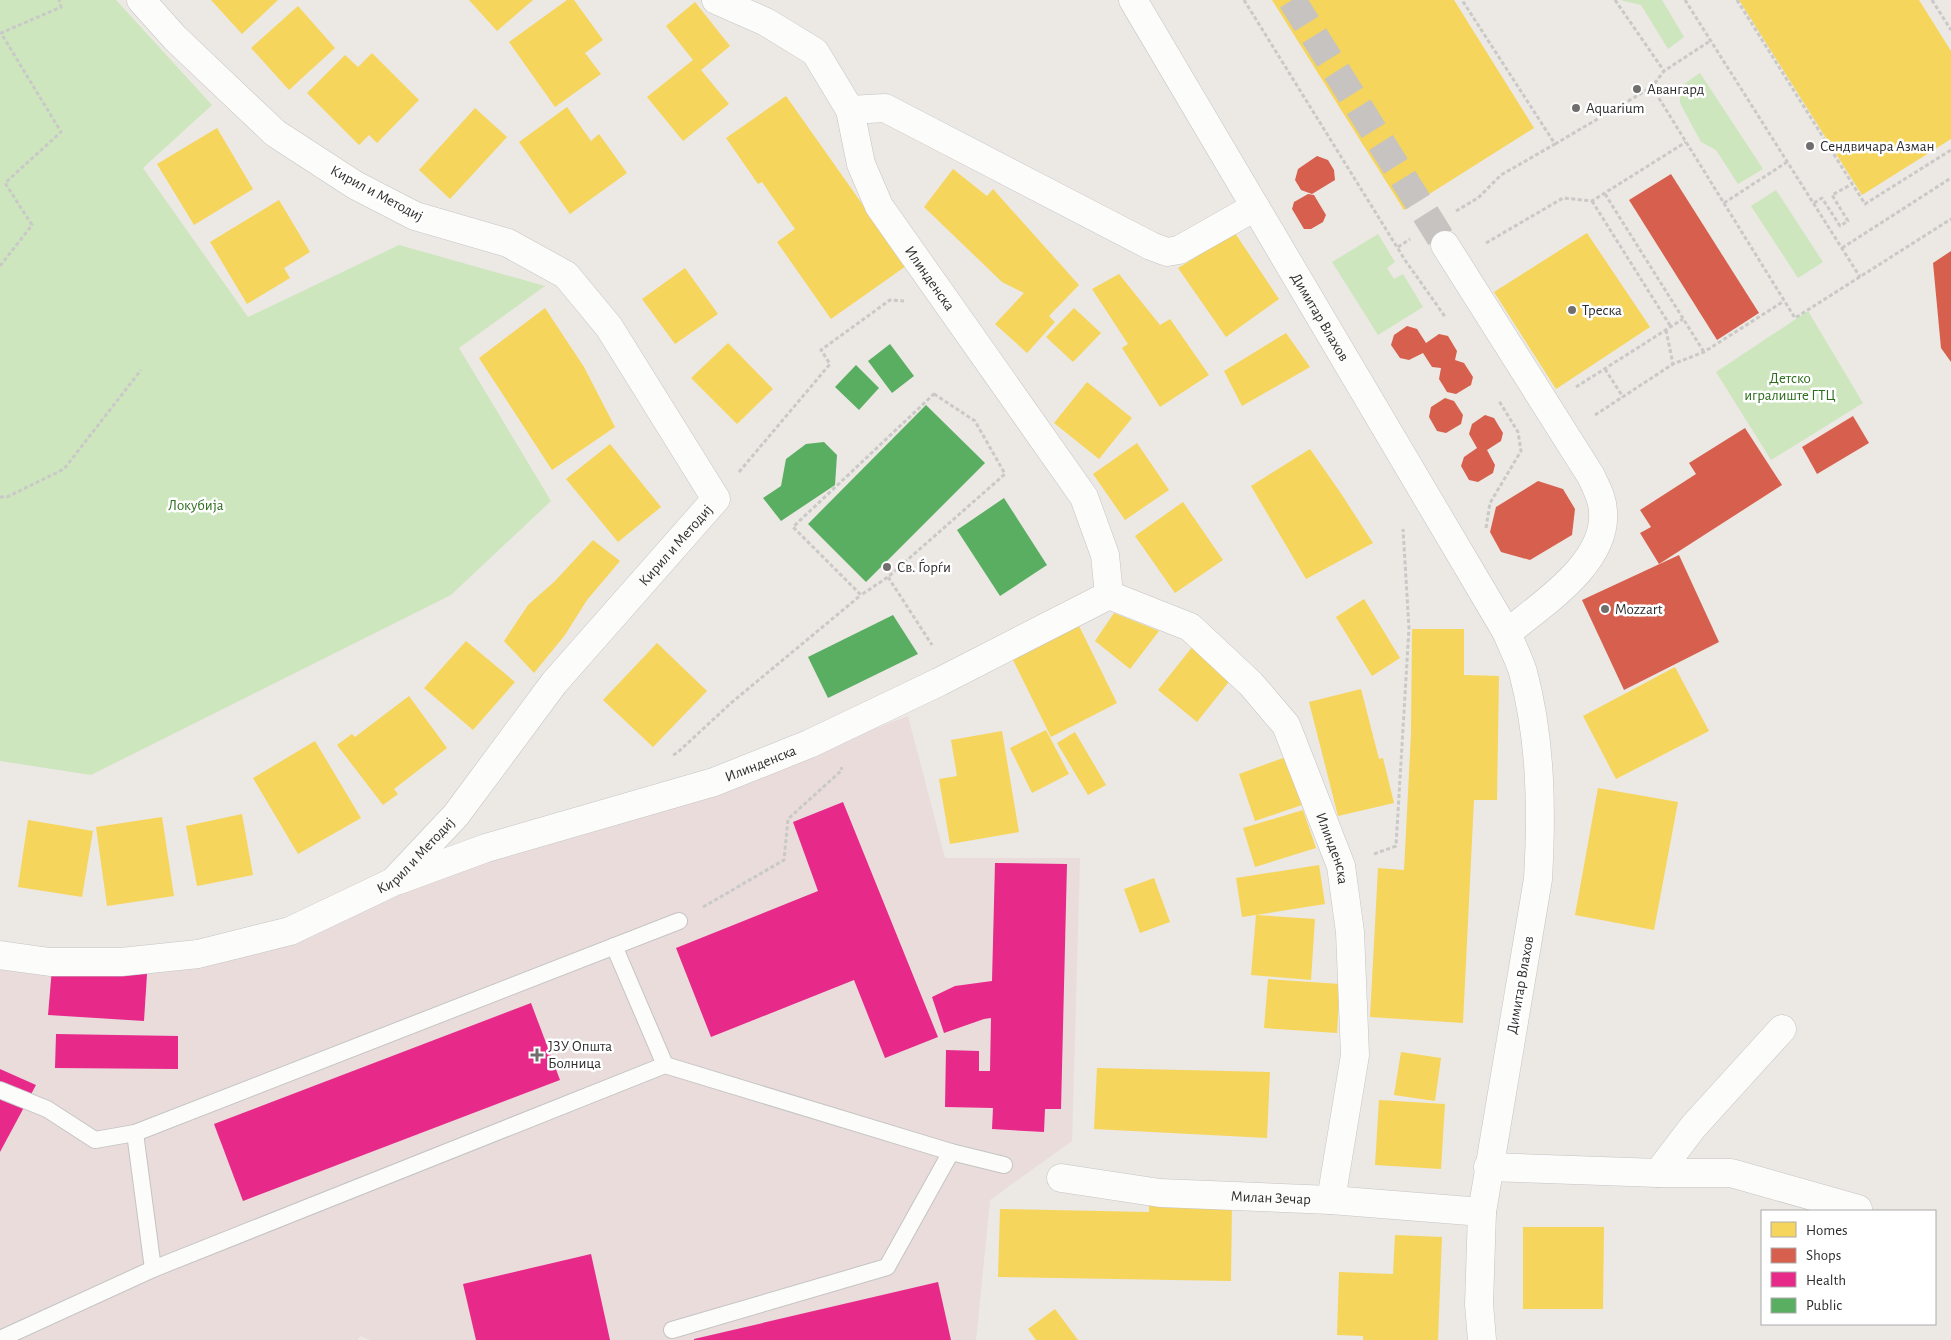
<svg xmlns="http://www.w3.org/2000/svg" width="1951" height="1340" font-family="'Alegreya Sans',sans-serif">
  <style>
    .medical { fill: #e9dcdb }
    .green { fill: #cee6be }
    .homes { fill: #f6d55c }
    .shops { fill: #d6604d }
    .health { fill: #e7298a }
    .public { fill: #5aae61 }
    .lines { fill: none; stroke-linecap: round; stroke-linejoin: round }
    .minor-tunnel { stroke: #c6c3c0; stroke-width: 28; stroke-dasharray: 28 14; stroke-linecap: butt }
    .service-casing { stroke: #c5c4c5; stroke-width: 18 }
    .minor-casing { stroke: #c5c4c5; stroke-width: 29 }
    .path { stroke: #c9c9c8; stroke-width: 3; stroke-dasharray: 4 2.5; stroke-linecap: butt }
    .service { stroke: #fcfcfb; stroke-width: 16 }
    .minor { stroke: #fcfcfb; stroke-width: 28 }
    .poi-dot { fill: #706f6e; stroke: #fff; stroke-width: 2 }
    .labels { text-anchor: middle; stroke-width: 5; stroke-linejoin: round; paint-order: stroke }
    .poi-label { font-size: 15px; fill: #2e2e2e; stroke: #fff; text-anchor: start }
    .street-label { font-size: 15px; fill: #2e2e2e; stroke: #fff }
    .park-label { font-size: 15px; fill: #2c6e1b; stroke: #fff }
  </style>
  <rect width="100%" height="100%" fill="#ece8e4"/>
  <!-- medical -->
  <polygon class="medical" points="908,716 945,858 1080,858 1072,1141 990,1200 976,1340 371,1340 360,1336 358,1340 0,1340 0,965 201,964 413,883 714,790"/>
  <!-- green -->
  <g class="green">
    <polygon points="0,0 116,0 212,105 143,168 248,317 399,245 545,286 459,348 551,501 451,595 91,775 0,761"/>
    <polygon points="1620,0 1662,0 1684,37 1668,49 1641,5"/>
    <polygon points="1700,73 1763,169 1738,184 1716,150 1701,142 1680,103 1680,87"/>
    <polygon points="1776,190 1823,262 1798,278 1751,206"/>
    <polygon points="1378,234 1395,262 1387,268 1394,279 1403,274 1423,307 1378,335 1332,262"/>
    <polygon points="1808,311 1863,403 1771,460 1716,372"/>
  </g>
  <!-- homes -->
  <g class="homes">
    <polygon points="211,0 278,0 242,34"/>
    <polygon points="469,0 533,0 497,31"/>
    <polygon points="567,0 574,0 603,40 585,53 601,74 555,107 509,42"/>
    <polygon points="1272,0 1454,0 1534,128 1404,210"/>
    <polygon points="1739,0 1919,0 1951,51 1951,139 1862,195"/>
    <polygon points="695,2 730,46 701,70 729,104 683,141 647,97 693,60 666,26"/>
    <polygon points="298,6 335,48 289,90 251,48"/>
    <polygon points="372,53 419,100 377,143 369,135 359,145 307,93 345,55 358,67"/>
    <polygon points="786,96 906,266 831,319 777,242 795,229 762,182 758,184 726,138"/>
    <polygon points="567,107 591,141 599,134 627,173 570,214 519,142"/>
    <polygon points="475,108 507,137 450,199 419,170"/>
    <polygon points="217,128 253,189 194,225 157,164"/>
    <polygon points="953,169 987,196 993,189 1079,285 1049,316 1055,322 1027,353 995,324 1024,293 1002,282 924,207"/>
    <polygon points="279,200 310,252 284,268 290,278 247,304 210,242"/>
    <polygon points="1235,233 1279,299 1226,337 1178,268"/>
    <polygon points="1587,233 1650,327 1556,389 1494,292"/>
    <polygon points="685,268 718,314 675,344 642,299"/>
    <polygon points="1119,274 1160,325 1170,319 1209,375 1160,407 1122,348 1128,344 1092,289"/>
    <polygon points="545,308 584,367 615,427 552,470 479,358"/>
    <polygon points="1074,308 1101,333 1073,362 1046,337"/>
    <polygon points="1286,333 1310,367 1242,406 1224,371"/>
    <polygon points="728,343 773,389 737,424 691,378"/>
    <polygon points="1087,382 1132,418 1099,459 1054,423"/>
    <polygon points="1137,443 1169,490 1125,520 1093,474"/>
    <polygon points="610,444 661,507 618,542 566,479"/>
    <polygon points="1310,449 1340,492 1373,543 1306,579 1251,486"/>
    <polygon points="1183,502 1223,560 1175,593 1135,536"/>
    <polygon points="593,540 620,561 587,600 565,635 534,673 504,641 528,605 555,581"/>
    <polygon points="1364,599 1400,658 1372,676 1336,617"/>
    <polygon points="1114,613 1159,631 1130,669 1095,641"/>
    <polygon points="1079,626 1117,703 1051,737 1013,660"/>
    <polygon points="1412,629 1464,629 1464,675 1499,676 1497,800 1474,800 1463,1023 1370,1017 1378,868 1404,870 1411,734"/>
    <polygon points="466,641 515,682 473,730 424,688"/>
    <polygon points="657,643 707,691 653,747 603,700"/>
    <polygon points="1193,646 1232,678 1197,722 1158,690"/>
    <polygon points="1675,667 1709,731 1616,779 1583,716"/>
    <polygon points="1361,689 1379,759 1383,758 1394,803 1338,816 1309,702"/>
    <polygon points="409,696 447,748 394,789 398,794 383,805 337,745 352,734 355,737"/>
    <polygon points="1046,730 1069,774 1032,793 1010,748"/>
    <polygon points="1002,731 1019,832 950,844 939,779 957,776 951,740"/>
    <polygon points="1075,732 1106,785 1088,795 1057,743"/>
    <polygon points="315,741 361,818 298,854 253,778"/>
    <polygon points="1286,757 1302,805 1255,821 1239,774"/>
    <polygon points="1598,788 1678,802 1654,930 1575,915"/>
    <polygon points="1303,810 1316,848 1255,867 1243,828"/>
    <polygon points="242,814 253,875 197,886 186,826"/>
    <polygon points="162,817 174,896 107,906 96,827"/>
    <polygon points="28,820 93,831 82,897 18,887"/>
    <polygon points="1319,865 1325,904 1256,915 1315,919 1311,980 1251,975 1256,915 1242,917 1236,878"/>
    <polygon points="1154,878 1170,922 1140,933 1124,889"/>
    <polygon points="1268,979 1340,984 1337,1033 1264,1028"/>
    <polygon points="1401,1052 1441,1058 1435,1101 1394,1095"/>
    <polygon points="1097,1068 1270,1072 1267,1138 1094,1129"/>
    <polygon points="1379,1100 1445,1104 1441,1169 1375,1165"/>
    <polygon points="1149,1203 1232,1204 1231,1281 998,1277 1000,1209 1149,1212"/>
    <polygon points="1523,1227 1604,1227 1603,1309 1523,1309"/>
    <polygon points="1395,1235 1442,1237 1438,1340 1363,1340 1363,1336 1337,1335 1339,1272 1393,1274"/>
    <polygon points="1055,1309 1078,1340 1036,1340 1028,1329"/>
  </g>
  <!-- shops -->
  <g class="shops">
    <polygon points="1317,156 1328,160 1334,170 1335,180 1312,194 1301,190 1295,180 1298,169"/>
    <polygon points="1671,174 1759,313 1717,340 1629,200"/>
    <polygon points="1308,194 1314,195 1326,215 1323,222 1311,229 1304,229 1292,209 1294,202"/>
    <polygon points="1951,251 1951,362 1941,348 1933,263"/>
    <polygon points="1407,326 1417,329 1426,343 1439,334 1448,336 1457,351 1455,360 1464,363 1473,377 1471,385 1456,394 1447,392 1439,379 1441,368 1432,367 1423,353 1409,360 1400,358 1391,345 1394,335"/>
    <polygon points="1445,398 1454,401 1463,415 1461,424 1446,433 1437,431 1429,417 1431,407"/>
    <polygon points="1485,415 1494,418 1503,433 1501,441 1487,450 1495,465 1493,473 1478,482 1469,480 1461,466 1464,457 1477,448 1469,434 1472,424"/>
    <polygon points="1853,416 1869,443 1817,474 1802,447"/>
    <polygon points="1745,428 1782,485 1659,564 1640,533 1651,527 1640,510 1696,474 1689,463"/>
    <polygon points="1538,481 1563,489 1575,509 1572,535 1530,560 1501,552 1490,532 1496,507"/>
    <polygon points="1679,555 1719,642 1624,690 1582,600"/>
  </g>
  <!-- health -->
  <g class="health">
    <polygon points="843,802 938,1037 885,1058 854,980 711,1037 676,948 818,891 793,822"/>
    <polygon points="995,863 1067,864 1061,1109 1045,1109 1044,1132 992,1129 993,1108 945,1107 946,1050 979,1051 979,1071 990,1071 991,1018 984,1019 944,1033 932,997 955,986 992,981"/>
    <polygon points="52,968 147,974 144,1021 48,1015"/>
    <polygon points="531,1003 560,1080 243,1201 214,1124"/>
    <polygon points="56,1034 178,1036 178,1069 55,1068"/>
    <polygon points="0,1069 36,1085 0,1152"/>
    <polygon points="591,1254 610,1340 476,1340 463,1284"/>
    <polygon points="938,1282 951,1340 694,1340 694,1339"/>
  </g>
  <!-- public -->
  <g class="public">
    <polygon points="890,344 914,376 892,393 868,361"/>
    <polygon points="856,365 879,388 859,410 835,387"/>
    <polygon points="926,405 985,463 866,582 808,524"/>
    <polygon points="824,442 837,455 835,485 781,521 763,498 781,486 786,459 806,444"/>
    <polygon points="1004,498 1047,565 1000,596 957,530"/>
    <polygon points="893,615 918,654 828,698 808,657"/>
  </g>
  <g class="lines">
    <!-- minor-tunnel -->
    <polyline class="minor-tunnel" points="1292,0 1445,245"/>
    <!-- service casing -->
    <g class="service-casing">
      <g id="service">
        <polyline points="614,946 665,1065"/>
        <polyline points="0,1090 47,1109 95,1140 135,1133"/>
        <polyline points="153,1269 135,1133 679,921"/>
        <polyline points="672,1330 887,1267 951,1152"/>
        <polyline points="0,1339 153,1269 665,1065 951,1152 1004,1165"/>
      </g>
    </g>
    <!-- minor casing -->
    <g class="minor-casing">
      <g id="minor">
        <path id="s1" d="M716,0L766,22L815,52L850,110L861,164L879,206L1084,497L1105,555L1109,595L1190,627L1251,684L1286,725L1341,866L1350,932L1355,1055L1331,1200"/>
        <path id="s2" d="M1133,0L1507,633C1512,646 1519,659 1523,672C1541,740 1542,810 1538,879L1482,1212L1479,1304L1482,1340"/>
        <polyline points="850,110 885,108 1151,246 1167,252 1179,250 1255,207"/>
        <path d="M1445,245L1591,476C1596,487 1603,499 1603,512C1607,563 1542,604 1507,633"/>
        <path id="s3" d="M399,880L486,848L714,782L809,744L939,682L1109,595"/>
        <path id="s4" d="M0,955L50,962H121L198,954L290,931L393,882L456,815L554,683L716,499L609,327L566,275L508,243L415,216L355,185L275,133L175,38L141,0"/>
        <polyline points="1488,1167 1658,1173 1731,1173 1858,1209"/>
        <polyline points="1658,1173 1693,1127 1782,1029"/>
        <path id="s5" d="M1061,1178L1160,1193L1331,1200L1482,1212"/>
      </g>
    </g>
    <!-- path -->
    <g class="path">
      <polyline points="1244,0 1405,260 1446,318"/>
      <polyline points="1615,0 1664,71"/>
      <polyline points="1685,0 1860,277"/>
      <polyline points="1737,0 1865,204 1951,150"/>
      <polyline points="1932,0 1951,30"/>
      <polyline points="1652,87 1795,318 1951,219"/>
      <polyline points="1555,144 1652,87 1664,71 1710,41"/>
      <polyline points="1605,194 1704,352"/>
      <polyline points="1592,201 1671,327"/>
      <polyline points="1724,203 1787,162"/>
      <polyline points="1814,203 1822,198 1840,226 1848,221 1832,195 1852,184"/>
      <polyline points="1456,211 1478,198 1501,175 1555,144 1462,0"/>
      <polyline points="1486,243 1563,198 1592,201 1686,142"/>
      <polyline points="1398,247 1410,239"/>
      <polyline points="1842,248 1951,178"/>
      <polyline points="0,266 32,225 5,183 61,132 1,33 61,7 59,0"/>
      <polyline points="1666,330 1673,364"/>
      <polyline points="1605,369 1623,397"/>
      <polyline points="1576,387 1683,319"/>
      <polygon points="934,394 975,421 1005,474 888,577 861,595 793,527"/>
      <polyline points="1595,415 1673,364 1704,352 1784,301"/>
      <polyline points="739,472 830,364 821,350 890,300 904,301"/>
      <polyline points="0,497 7,497 64,469 141,370"/>
      <polyline points="1486,528 1490,503 1521,451 1518,432 1499,401"/>
      <polyline points="888,577 932,645"/>
      <polyline points="673,755 677,753 731,703 861,595"/>
      <polyline points="1374,854 1396,846 1409,628 1403,529"/>
      <polyline points="703,907 784,860 788,819 842,770 841,767"/>
    </g>
    <!-- service -->
    <use href="#service" class="service"/>
    <!-- minor -->
    <use href="#minor" class="minor"/>
  </g>
  <!-- markers -->
  <g class="poi-dot">
    <circle cx="1637" cy="89" r="5"/>
    <circle cx="1576" cy="108" r="5"/>
    <circle cx="1810" cy="146" r="5"/>
    <circle cx="1572" cy="310" r="5"/>
    <circle cx="887" cy="567" r="5"/>
    <circle cx="1605" cy="609" r="5"/>
    <path d="M534.5 1047.5h5v5h5v5h-5v5h-5v-5h-5v-5h5z"/>
  </g>
  <g class="labels">
    <!-- poi labels -->
    <g class="poi-label">
      <text x="1647" y="94">Авангард</text>
      <text x="1586" y="113">Aquarium</text>
      <text x="1820" y="151">Сендвичара Азман</text>
      <text x="1582" y="315">Треска</text>
      <text x="897" y="572">Св. Ѓорѓи</text>
      <text x="1615" y="614">Mozzart</text>
      <text x="548" y="1051">ЈЗУ Општа<tspan x="548" dy="17">Болница</tspan></text>
    </g>
    <!-- street labels -->
    <g class="street-label">
      <text transform="translate(377 193) rotate(28)" y="5">Кирил и Методиј</text>
      <text dy="5" stroke="none"><textPath href="#s1" startOffset="369">Илинденска</textPath></text>
      <text dy="5" stroke="none"><textPath href="#s2" startOffset="368">Димитар Влахов</textPath></text>
      <text dy="5" stroke="none"><textPath href="#s4" startOffset="848">Кирил и Методиј</textPath></text>
      <text dy="5" stroke="none"><textPath href="#s3" startOffset="380">Илинденска</textPath></text>
      <text dy="5" stroke="none"><textPath href="#s1" startOffset="1095">Илинденска</textPath></text>
      <text dy="5" stroke="none"><textPath href="#s4" startOffset="442">Кирил и Методиј</textPath></text>
      <text transform="translate(1520 985) rotate(-80)" y="5">Димитар Влахов</text>
      <text dy="5" stroke="none"><textPath href="#s5" startOffset="211">Милан Зечар</textPath></text>
    </g>
    <!-- park labels -->
    <g class="park-label">
      <text x="1790" y="383">Детско<tspan x="1790" dy="17">игралиште ГТЦ</tspan></text>
      <text x="196" y="510">Локубија</text>
    </g>
  </g>
  <!-- legend -->
  <rect x="1761" y="1210" width="175" height="115" fill="#ffffff" stroke="#ababab"/>
  <rect x="1771" y="1222" width="25" height="15" fill="#f6d55c" stroke="#ababab"/>
  <text x="1806" y="1235" font-size="15" fill="#2e2e2e">Homes</text>
  <rect x="1771" y="1248" width="25" height="15" fill="#d6604d" stroke="#ababab"/>
  <text x="1806" y="1260" font-size="15" fill="#2e2e2e">Shops</text>
  <rect x="1771" y="1272" width="25" height="15" fill="#e7298a" stroke="#ababab"/>
  <text x="1806" y="1285" font-size="15" fill="#2e2e2e">Health</text>
  <rect x="1771" y="1298" width="25" height="15" fill="#5aae61" stroke="#ababab"/>
  <text x="1806" y="1310" font-size="15" fill="#2e2e2e">Public</text>
</svg>
